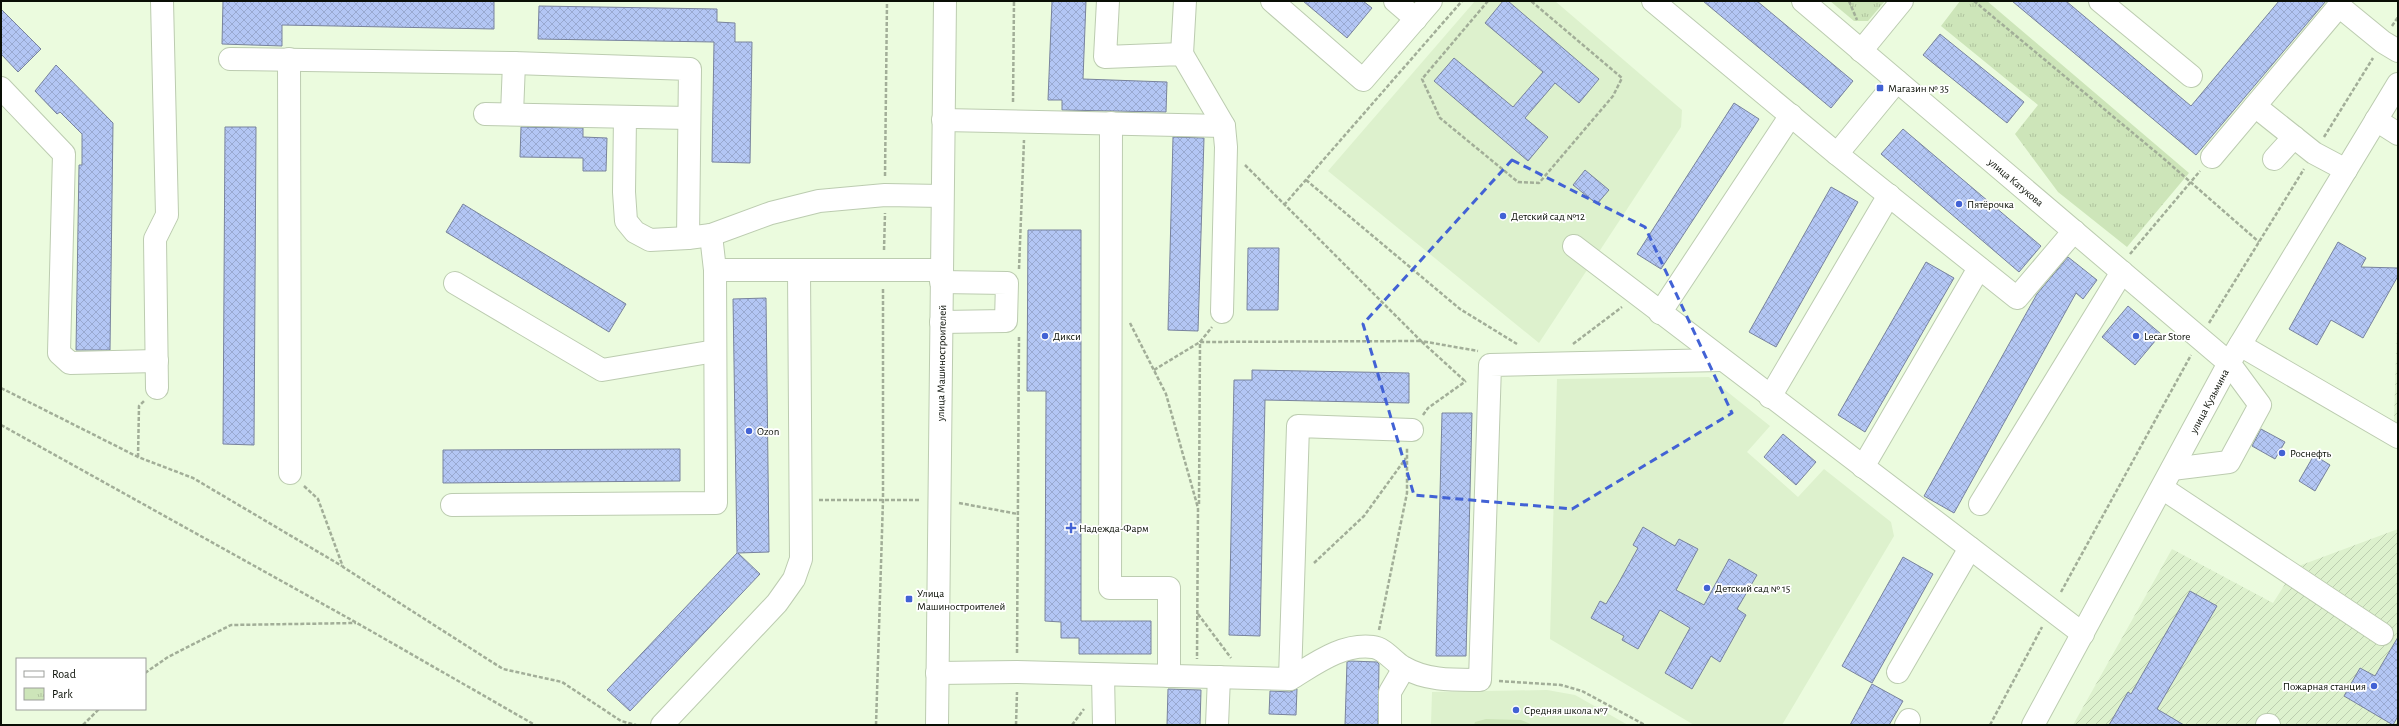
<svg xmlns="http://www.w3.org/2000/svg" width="2399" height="726" font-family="'Alegreya Sans',sans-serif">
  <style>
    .built { fill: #ddf1cd }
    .industrial { fill: url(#industrial-furrows) }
    .park { fill: url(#park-tufts) }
    .pitch { fill: #cde5b9 }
    .building { fill: url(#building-cross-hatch); stroke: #78839d }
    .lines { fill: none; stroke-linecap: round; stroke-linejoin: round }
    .minor-casing { stroke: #bcccb0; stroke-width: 24 }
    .major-casing { stroke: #bcccb0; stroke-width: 24 }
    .path { stroke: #a2ae98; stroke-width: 2.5; stroke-dasharray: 4 2; stroke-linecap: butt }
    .minor { stroke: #fff; stroke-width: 22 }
    .major { stroke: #fff; stroke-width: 22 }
    .marked { fill: none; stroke: #4262d5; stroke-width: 3; stroke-dasharray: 8 5; stroke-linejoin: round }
    .poi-dot { fill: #4262d5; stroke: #fff; stroke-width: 1.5 }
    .labels { text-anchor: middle; stroke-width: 3.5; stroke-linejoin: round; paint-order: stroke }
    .poi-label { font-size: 11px; fill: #090e05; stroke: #fff; text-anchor: start }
    .street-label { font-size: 11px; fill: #090e05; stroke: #fff }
  </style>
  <defs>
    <pattern id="industrial-furrows" width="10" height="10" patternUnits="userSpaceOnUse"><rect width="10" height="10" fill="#ddf1cd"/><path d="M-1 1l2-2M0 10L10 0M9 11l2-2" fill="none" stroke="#bccdaf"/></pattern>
    <pattern id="park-tufts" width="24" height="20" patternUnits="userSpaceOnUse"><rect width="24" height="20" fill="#cde5b9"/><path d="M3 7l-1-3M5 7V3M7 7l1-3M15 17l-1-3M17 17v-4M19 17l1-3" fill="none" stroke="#afc39e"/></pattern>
    <pattern id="building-cross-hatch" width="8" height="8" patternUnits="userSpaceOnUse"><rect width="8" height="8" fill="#b3c6f4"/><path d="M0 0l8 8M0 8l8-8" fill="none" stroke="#99a9d0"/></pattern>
  </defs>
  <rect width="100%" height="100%" fill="#ebfbde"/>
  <!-- built -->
  <g class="built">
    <polygon points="1475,1 1555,1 1682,110 1681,127 1539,343 1328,171"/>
    <polygon points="1709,377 1770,426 1747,452 1798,497 1824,469 1891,522 1894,536 1782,725 1694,725 1550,639 1557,379"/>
    <polygon points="1547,690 1575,695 1628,725 1431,725 1432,692"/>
  </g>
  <!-- industrial -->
  <g class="industrial">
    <polygon points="2398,286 2398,426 2394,424"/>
    <polygon points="2398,529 2398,725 2073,725 2172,549 2273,603 2296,567"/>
  </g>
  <!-- park -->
  <g class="park">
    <polygon points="1830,1 1885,1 1868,21 1854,21"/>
    <polygon points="1960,1 1987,1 2189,173 2127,247 2058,192 2015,134 2038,105 1941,26"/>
  </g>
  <!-- pitch -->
  <polygon class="pitch" points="1486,719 1521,720 1533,725 1474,725 1475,722"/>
  <!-- building -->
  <g class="building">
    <polygon points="223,1 494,1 494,29 282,25 282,46 222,44"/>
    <polygon points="1052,1 1086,1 1083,79 1167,82 1166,112 1062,110 1062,100 1048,100"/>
    <polygon points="1303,1 1363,1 1372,8 1347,38"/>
    <polygon points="1503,1 1508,1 1599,79 1579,103 1555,83 1525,118 1548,137 1528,161 1434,81 1454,58 1513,107 1543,72 1485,23"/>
    <polygon points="1703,1 1757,1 1853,81 1831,108"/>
    <polygon points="2012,1 2066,1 2191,106 2279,1 2326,1 2196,155"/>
    <polygon points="539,6 717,9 717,22 735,23 735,42 752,42 750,163 712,162 714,42 538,39"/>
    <polygon points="1,9 41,49 18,72 1,54"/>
    <polygon points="1940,34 2024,102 2007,123 1923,55"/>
    <polygon points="56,65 113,123 110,350 76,350 79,165 82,165 82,134 60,112 57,114 35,91"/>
    <polygon points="1734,103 1759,119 1661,269 1637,254"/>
    <polygon points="225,127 256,127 254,445 223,444"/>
    <polygon points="521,127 583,128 583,137 607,138 606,171 583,171 583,158 520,157"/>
    <polygon points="1903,129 2041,246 2019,272 1881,154"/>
    <polygon points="1173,137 1204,138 1198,331 1168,330"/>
    <polygon points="1585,170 1609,190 1597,204 1573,185"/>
    <polygon points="1831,187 1858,202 1776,347 1749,332"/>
    <polygon points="463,204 626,304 609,332 446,232"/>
    <polygon points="1028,230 1081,230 1081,621 1151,621 1151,654 1079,654 1079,638 1061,638 1061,622 1045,621 1046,391 1027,391"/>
    <polygon points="2338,242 2366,258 2361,267 2398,268 2398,276 2363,338 2331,320 2317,345 2289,329"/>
    <polygon points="1248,248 1279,248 1278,310 1247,310"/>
    <polygon points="2068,257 2097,280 2083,299 2076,293 1954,513 1924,496 2037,294"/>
    <polygon points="1926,262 1954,278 1865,432 1838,415"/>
    <polygon points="766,298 769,552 738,553 760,574 630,711 607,690 737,553 733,299"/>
    <polygon points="2128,306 2161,334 2135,365 2102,337"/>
    <polygon points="1252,370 1409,373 1409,403 1265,400 1260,636 1229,635 1234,380 1252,380"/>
    <polygon points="1442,413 1472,413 1466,656 1436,656"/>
    <polygon points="2261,429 2285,442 2275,459 2252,446"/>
    <polygon points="1783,434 1816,462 1796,485 1764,457"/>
    <polygon points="680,449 680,481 443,483 443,450"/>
    <polygon points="2314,455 2330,465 2315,491 2299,481"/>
    <polygon points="1643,527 1675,546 1679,539 1698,549 1676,590 1704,605 1729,559 1757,575 1737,609 1746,615 1720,662 1711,656 1692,689 1665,673 1690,628 1660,610 1638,649 1622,640 1624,636 1591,618 1600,601 1606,604 1618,584 1638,548 1633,545"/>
    <polygon points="1903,557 1933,574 1872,683 1842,666"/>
    <polygon points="2190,591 2217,606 2157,709 2184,725 2109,725 2128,692 2131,694"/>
    <polygon points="2398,637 2398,716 2393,725 2344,696 2360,668 2375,676"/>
    <polygon points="1350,661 1377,662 1379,664 1378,725 1345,725 1347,662"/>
    <polygon points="1872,684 1903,701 1889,725 1850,725"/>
    <polygon points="1168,689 1201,690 1200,725 1167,725"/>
    <polygon points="1297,689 1296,715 1269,714 1270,691 1290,692"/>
  </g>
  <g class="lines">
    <!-- minor casing -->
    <g class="minor-casing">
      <g id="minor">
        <polyline points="1108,1 1105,57 1182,54 1224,126 1226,147 1222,312"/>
        <polyline points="1272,1 1363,80 1431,1"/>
        <polyline points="1395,1 1416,19"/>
        <polyline points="1653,1 1837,154 1897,81"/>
        <polyline points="1803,1 2229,363 2260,405 2229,462 2172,469"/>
        <polyline points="2100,1 2191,76"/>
        <polyline points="1861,51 1902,1"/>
        <polyline points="1182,54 1185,1"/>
        <polyline points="230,59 514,63 690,69 688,238 711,235 771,213 819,201 885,195 942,196"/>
        <polyline points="289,59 290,473"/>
        <polyline points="1,88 64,154 59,353 70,363 157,361"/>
        <polyline points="2255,106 2314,153 2346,170"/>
        <polyline points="485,114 689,118"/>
        <polyline points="512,114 514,63"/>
        <polyline points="625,117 624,192 626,221 635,232 650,240 688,238"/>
        <polyline points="943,120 1224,126"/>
        <polyline points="2376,120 2398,134"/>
        <polyline points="1111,123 1110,588 1169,588 1169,676"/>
        <polyline points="1837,154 2017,298 2074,231"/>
        <polyline points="2212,157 2339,6 2383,42 2398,51"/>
        <polyline points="2274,159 2294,137"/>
        <polyline points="1574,246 2083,634"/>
        <polyline points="715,270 942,270"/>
        <polyline points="455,283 602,370 715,351"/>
        <polyline points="1660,313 1791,115"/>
        <polyline points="941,322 1006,321 1007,283 941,282"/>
        <polyline points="2240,345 2398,437"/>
        <polyline points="157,388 155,239 167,215 162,1"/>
        <polyline points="1770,397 1889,195"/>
        <polyline points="1863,467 1979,268"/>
        <polyline points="2162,488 2382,634"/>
        <polyline points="1980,504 2122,272"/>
        <polyline points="452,505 716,503 715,270 711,235"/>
        <polyline points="1898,672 1970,548"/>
        <polyline points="937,673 1017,672 1290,679 1298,426 1412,430"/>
        <polyline points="1103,675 1104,725"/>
        <path d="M1290,679C1315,664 1342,643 1373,647C1384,648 1394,662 1403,667C1427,681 1453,680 1480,680L1490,365L1721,360"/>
        <polyline points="662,725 777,603 794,579 801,559 799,271"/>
        <polyline points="1217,725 1219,677"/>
        <polyline points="1390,725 1390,692 1404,668"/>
        <polyline points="1906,725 1909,720"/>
        <polyline points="2267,725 2269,725"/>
      </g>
    </g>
    <!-- major casing -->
    <g class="major-casing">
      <g id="major">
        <polyline points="937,725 945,1"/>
        <polyline points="2033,725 2229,363 2398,84"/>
      </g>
    </g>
    <!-- path -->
    <g class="path">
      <polyline points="1488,1 1422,79 1440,118 1518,182 1539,183 1613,96 1622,78 1531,1"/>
      <polyline points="1849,1 1857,20"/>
      <polyline points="1974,1 2163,158 2259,242"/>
      <polyline points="2392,26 2398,17"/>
      <polyline points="1013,102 1014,1"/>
      <polyline points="2324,137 2373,58"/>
      <polyline points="1245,165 1421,341 1478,351"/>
      <polyline points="885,176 887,1"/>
      <polyline points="1306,180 1460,309 1517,344"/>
      <polyline points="1284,205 1462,1"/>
      <polyline points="884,250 885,213"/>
      <polyline points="2130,254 2200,171"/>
      <polyline points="1019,269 1024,140"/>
      <polyline points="1130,323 1166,394 1198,508 1197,659"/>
      <polyline points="2209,323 2304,169"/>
      <polyline points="1573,344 1622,307"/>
      <polyline points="1154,370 1200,342 1421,341 1466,382"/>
      <polyline points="1,388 138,457 193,478 342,566"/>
      <polyline points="1423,415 1428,408 1466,381"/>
      <polyline points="1,425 357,623 535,725"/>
      <polyline points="138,457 139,406 144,401"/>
      <polyline points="304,486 318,499 343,567 503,669 562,682 621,721 636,725"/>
      <polyline points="819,500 920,500"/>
      <polyline points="959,503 1018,514"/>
      <polyline points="1199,504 1200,342 1212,327"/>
      <polyline points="1314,563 1364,516 1406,458"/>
      <polyline points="2061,592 2191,355"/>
      <polyline points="1198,614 1231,658"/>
      <polyline points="1379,630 1407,493 1407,448"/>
      <polyline points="1017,653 1019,336"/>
      <polyline points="145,673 168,657 231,625 356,623"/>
      <polyline points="1499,681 1561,685 1582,691 1645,725"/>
      <polyline points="83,725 99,709"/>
      <polyline points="876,725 883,500 883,289"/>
      <polyline points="1016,725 1017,692"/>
      <polyline points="1072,725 1084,709"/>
      <polyline points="1990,725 2042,627"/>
    </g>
    <!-- minor -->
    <use href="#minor" class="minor"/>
    <!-- major -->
    <use href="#major" class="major"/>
  </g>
  <!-- marked area -->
  <path class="marked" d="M1512,160L1645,227L1732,413L1572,509L1414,495L1363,324Z"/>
  <!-- markers -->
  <g class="poi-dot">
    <rect x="1876" y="84" width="8" height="8" rx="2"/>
    <circle cx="1959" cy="204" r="4"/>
    <circle cx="1503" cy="216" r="4"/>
    <circle cx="1045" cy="336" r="4"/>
    <circle cx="2136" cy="336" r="4"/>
    <circle cx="749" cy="431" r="4"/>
    <circle cx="2282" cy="453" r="4"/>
    <path d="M1069 522h4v4h4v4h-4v4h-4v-4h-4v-4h4z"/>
    <circle cx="1707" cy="588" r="4"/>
    <rect x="905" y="595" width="8" height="8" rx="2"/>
    <circle cx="2374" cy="686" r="4"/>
    <circle cx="1516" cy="710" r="4"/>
  </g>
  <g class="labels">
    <!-- poi labels -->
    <g class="poi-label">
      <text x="1888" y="92">Магазин № 35</text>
      <text x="1967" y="208">Пятёрочка</text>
      <text x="1511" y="220">Детский сад №12</text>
      <text x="1053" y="340">Дикси</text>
      <text x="2144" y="340">Lecar Store</text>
      <text x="757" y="435">Ozon</text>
      <text x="2290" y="457">Роснефть</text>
      <text x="1079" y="532">Надежда-Фарм</text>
      <text x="1715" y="592">Детский сад № 15</text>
      <text x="917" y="597">Улица<tspan x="917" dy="13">Машиностроителей</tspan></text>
      <text x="2366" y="690" text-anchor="end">Пожарная станция</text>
      <text x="1524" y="714">Средняя школа №7</text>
    </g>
    <!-- street labels -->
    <g class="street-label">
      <text transform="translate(2016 182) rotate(40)" y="4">улица Катукова</text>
      <text transform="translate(941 363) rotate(-89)" y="4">улица Машиностроителей</text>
      <text transform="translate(2209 401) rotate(-62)" y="4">улица Кузьмина</text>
    </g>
  </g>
  <!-- border -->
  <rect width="2399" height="726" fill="none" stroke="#090e05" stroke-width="4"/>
  <!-- legend -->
  <rect x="16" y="658" width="130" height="52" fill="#ffffff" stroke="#9d9f9b"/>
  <rect x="24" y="671" width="20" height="6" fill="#ffffff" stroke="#9d9f9b"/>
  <text x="52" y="678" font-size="12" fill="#090e05">Road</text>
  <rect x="24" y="688" width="20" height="12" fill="url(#park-tufts)" stroke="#9d9f9b"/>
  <text x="52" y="698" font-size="12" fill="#090e05">Park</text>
</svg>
